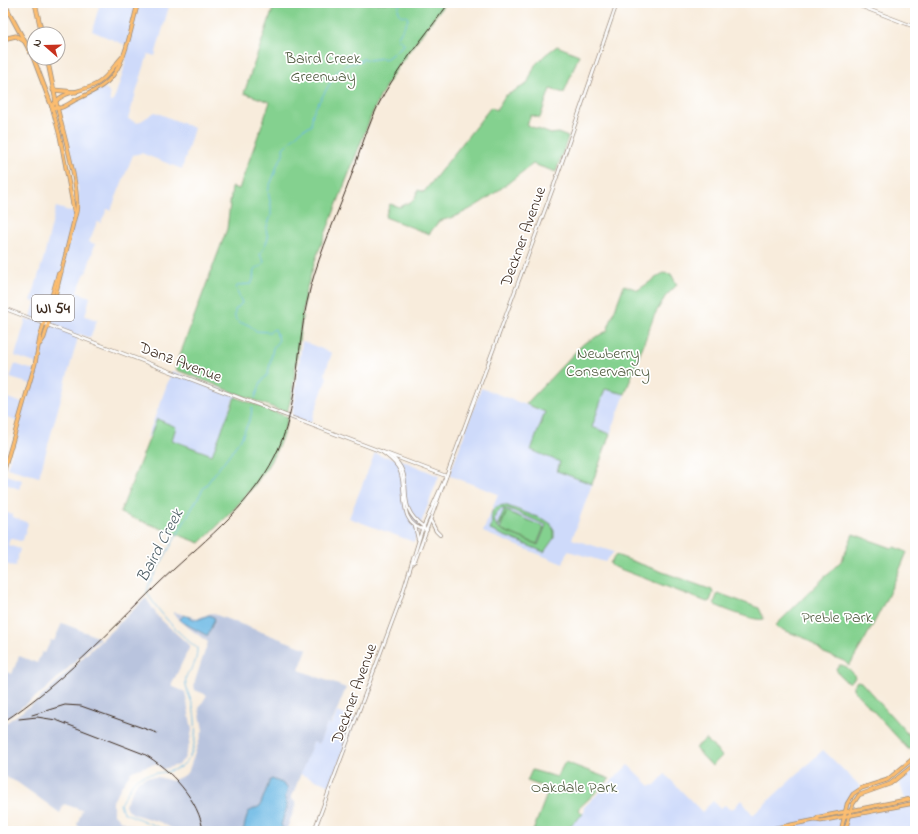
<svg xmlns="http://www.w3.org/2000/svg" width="918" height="834" font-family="'Indie Flower',sans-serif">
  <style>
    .built { fill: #cedafa }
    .industrial { fill: #b9c4de }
    .green { fill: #84d18f; stroke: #607e56; fill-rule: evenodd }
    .water { fill: #6ab8e4; stroke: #527181 }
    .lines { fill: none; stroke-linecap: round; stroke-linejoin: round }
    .stream { stroke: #6ab8e4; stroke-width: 1 }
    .minor-casing { stroke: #9a8b7d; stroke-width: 4 }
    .major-casing { stroke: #9a8b7d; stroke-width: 4.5 }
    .highway-casing { stroke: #9a8b7d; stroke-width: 5 }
    .minor { stroke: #fff; stroke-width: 2.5 }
    .major { stroke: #fcbd6f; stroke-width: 3 }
    .highway { stroke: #fcbd6f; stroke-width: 3.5 }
    .rail { stroke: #3b2a1e; stroke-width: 1 }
    .labels { text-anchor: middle; stroke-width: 3.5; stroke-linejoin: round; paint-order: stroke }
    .shield { fill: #fff; stroke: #766a62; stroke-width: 1 }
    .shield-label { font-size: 15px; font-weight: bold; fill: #3b2a1e }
    .park-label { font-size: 16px; fill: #515c40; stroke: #fff }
    .street-label { font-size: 16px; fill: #3b2a1e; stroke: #fff }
    .water-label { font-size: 17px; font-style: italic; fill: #4b5c63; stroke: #fff }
  </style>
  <rect width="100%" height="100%" fill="#fff"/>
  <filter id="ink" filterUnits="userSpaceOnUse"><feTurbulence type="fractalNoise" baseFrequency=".025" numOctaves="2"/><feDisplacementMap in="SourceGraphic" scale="8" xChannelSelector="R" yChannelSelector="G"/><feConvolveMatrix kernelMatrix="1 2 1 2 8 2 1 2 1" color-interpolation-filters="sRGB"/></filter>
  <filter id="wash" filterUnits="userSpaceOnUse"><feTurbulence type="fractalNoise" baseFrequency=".012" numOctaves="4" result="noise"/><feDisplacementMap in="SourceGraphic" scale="16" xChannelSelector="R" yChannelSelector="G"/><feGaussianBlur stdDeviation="0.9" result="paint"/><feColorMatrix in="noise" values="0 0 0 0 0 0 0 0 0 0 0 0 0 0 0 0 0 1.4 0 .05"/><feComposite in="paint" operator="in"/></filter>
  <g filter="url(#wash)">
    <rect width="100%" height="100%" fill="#f8ecdc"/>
    <!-- built -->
    <g class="built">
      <polygon points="100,3 170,3 155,56 148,54 128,119 138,123 155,112 194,128 182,169 141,153 133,155 111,210 107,209 101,223 97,222 89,242 95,244 86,274 85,273 77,292 90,297 85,316 97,320 90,338 79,334 39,477 7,468 21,423 3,416 3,402 4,397 26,404 31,384 10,378 15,364 36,371 38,364 15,356 26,319 30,321 35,302 31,301 45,253 56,207 79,214 78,189 62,110 102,88 107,89 110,95 110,101 113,102 123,73 128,46 92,31"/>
      <polygon points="302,341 332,353 325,373 327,378 310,424 292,417"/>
      <polygon points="172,371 239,396 234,397 213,455 172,440 157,419 152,433 147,438"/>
      <polygon points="481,388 571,422 580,401 606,388 625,394 572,539 614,552 605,562 568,551 563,564 483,532 498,494 451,476 450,474"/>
      <polygon points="375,453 381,456 399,459 439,476 414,542 349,518"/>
      <polygon points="5,475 22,480 19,489 3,483"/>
      <polygon points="3,511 13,515 13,517 28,523 23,540 20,541 10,538 8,545 20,549 15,567 3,563"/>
      <polygon points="337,712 356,719 331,786 300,774 313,742 319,744 327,724 332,725"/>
      <polygon points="823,750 862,788 850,797 845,817 915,803 915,831 564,831 585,811 583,808 628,765 650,786 655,785 665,774 702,812 713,801 720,808 725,805 729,809 734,808 741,800 753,815"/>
      <polygon points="915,764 915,798 905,800 898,778"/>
    </g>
    <!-- industrial -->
    <g class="industrial">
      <polygon points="146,598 158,617 190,646 171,686 185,692 192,730 189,745 184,759 178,765 163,769 156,764 150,765 132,771 125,780 113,801 113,813 121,821 134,826 140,831 84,831 77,825 82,810 64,804 60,813 17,782 3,776 3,725 37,701"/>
      <polygon points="173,612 198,618 211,613 307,649 299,670 346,688 331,725 327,724 319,744 313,742 291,799 297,802 286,831 173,831 173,829 160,822 133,814 127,809 125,805 128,799 138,781 146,777 158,777 172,781 185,775 189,770 203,730 199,708 207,695 195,690 194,684 208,642 179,621"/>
      <polygon points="62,623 100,638 46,689 3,721 3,671 12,674 19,656 37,663 42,652 45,653 51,640 54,641"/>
    </g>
    <!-- green -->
    <g class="green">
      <path d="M275,3H445C418,41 387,75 370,119L316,258L305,294L292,394L287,413L177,370L175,368L227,229L232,187L239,189L270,102L244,93Z"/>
      <path d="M557,46L579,55L564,93L550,89L540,118L531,115L527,125L551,134L558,133L568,137L556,172L533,164C504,185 474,214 439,221L429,234L385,217L390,204L400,207L414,200L418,190L424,192L491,107L496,110L505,96L527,84L535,65L545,55Z"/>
      <polygon points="663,273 671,274 677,285 665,297 654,316 625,394 605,389 592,427 610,434 592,484 557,471 560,462 531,450 545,412 526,404 583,344 607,331 624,285 638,290"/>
      <path d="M235,397L288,417C276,470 238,506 200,543L120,513L157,419L176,427L172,440L212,455Z"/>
      <path d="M505,505L545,520L551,524L554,531V538L544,552L490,530C495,520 484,507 505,505ZM501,509H509L546,525L538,545L497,528L494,519L496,513Z"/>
      <polygon points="504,510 544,527 537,544 500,529 506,513 499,527 497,526"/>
      <path d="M853,534L892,548L894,547L907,552C891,592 872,629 849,666L844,661L824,653L807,639L778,628L776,625L842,560Z"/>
      <polygon points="616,555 712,590 713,593 710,601 707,602 612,566 610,563"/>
      <path d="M718,593L759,608L764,619C756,622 724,609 715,605L714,603Z"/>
      <path d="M840,665C846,665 854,672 855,678L850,682C845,682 837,674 836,668Z"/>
      <polygon points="857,681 861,682 914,741 915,745 911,749 908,749 853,689 853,686"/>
      <polygon points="706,739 722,756 712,766 695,748"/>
      <polygon points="565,762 610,779 578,809 583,814 564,831 533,831 549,789 527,781 532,770 557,777"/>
    </g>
    <!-- water -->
    <g class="water">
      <path d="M184,615C200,621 194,621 209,615L215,618L208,635H206L182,622L180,619Z"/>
      <polygon points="272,779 282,783 288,789 285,798 287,807 281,825 285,831 243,831 248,812 260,806 270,780"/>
    </g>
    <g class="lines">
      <!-- stream -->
      <g class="stream">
        <path d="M255,398L261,382L268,374L273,348L279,340L275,329L269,332L256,331C251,326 247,323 239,323L235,318V310L242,303L236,288L238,285L251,284C255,279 252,273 255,268L262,266L264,261L260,255L268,239L266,229L271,216V206L268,191C270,183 274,177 276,169C277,161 285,158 283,148L303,129L311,126L313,112L338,70L346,65L361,61L363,58L369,60L382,58L386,59L405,44L397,38L408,20L407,16L400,15L398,9L400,3"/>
        <path d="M167,831L123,812L120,804L134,781L139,777C151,772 168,774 180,767C198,756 197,725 193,707C191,698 184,687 186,678C186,674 190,671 192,668C196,662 197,655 197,648C177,632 161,615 147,593L149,584L203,489L241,439L251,416L252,407"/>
      </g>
    </g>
  </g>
  <g filter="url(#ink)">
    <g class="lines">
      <!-- minor casing -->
      <g class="minor-casing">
        <g id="minor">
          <polyline points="852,3 915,27"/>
          <polyline points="3,308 446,476"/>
          <path d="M381,451C388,457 396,461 400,471C408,490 396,526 427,530"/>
          <path d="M390,455C420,479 390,503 424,527"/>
          <polyline points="431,521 436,531 440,535"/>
          <polyline points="415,526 418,539"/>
          <polyline points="412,563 415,561 553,188 617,3"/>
          <polyline points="314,831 401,598 422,530 446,476"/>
        </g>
      </g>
      <!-- major casing -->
      <g class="major-casing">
        <g id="major">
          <path d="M56,101C60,123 84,198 75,216"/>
          <path d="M52,107C60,111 68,104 75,100C86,95 98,90 107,82C126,65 131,27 138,3"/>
          <path d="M52,107C60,90 83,93 98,83C109,76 114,65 123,56"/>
          <polyline points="40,344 44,338 48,325 75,216 60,137 52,107"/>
          <polyline points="3,474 35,364 40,337 57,278 58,274 61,272"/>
          <polyline points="815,820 821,821 915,803"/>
          <polyline points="760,831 815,820 819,817 915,798"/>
          <polyline points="841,831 847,804 853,794 862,788 887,780 915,757"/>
          <polyline points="845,831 853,804 859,795 890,784 915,764"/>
        </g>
      </g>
      <!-- highway casing -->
      <g class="highway-casing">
        <g id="highway">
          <polyline points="4,3 33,57 52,107"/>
          <polyline points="35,3 42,34"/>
          <polyline points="3,39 16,36 24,41"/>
          <polyline points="47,58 56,101"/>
          <polyline points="53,90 76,92"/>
        </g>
      </g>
      <!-- minor -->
      <use href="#minor" class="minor"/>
      <!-- major -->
      <use href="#major" class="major"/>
      <!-- highway -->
      <use href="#highway" class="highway"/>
      <!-- rail -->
      <g class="rail">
        <polyline points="32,715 65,705 81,706 157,733"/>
        <path d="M19,719L37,717L56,720L144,754C170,769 200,801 203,831"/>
        <path d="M3,722C60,685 108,633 157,585C198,545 249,509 275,456C299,408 296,353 307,302C315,264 332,227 346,190C360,154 370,113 392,81C409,54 430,29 449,3"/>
      </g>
    </g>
  </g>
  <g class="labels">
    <!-- shield labels -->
    <rect class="shield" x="32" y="295" width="42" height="26" rx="3"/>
    <g class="shield-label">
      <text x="53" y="313">WI 54</text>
    </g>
    <!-- park labels -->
    <g class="park-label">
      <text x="323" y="63">Baird Creek<tspan x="323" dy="18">Greenway</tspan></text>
      <text x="608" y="358">Newberry<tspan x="608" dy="18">Conservancy</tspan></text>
      <text x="837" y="622">Preble Park</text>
      <text x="574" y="792">Oakdale Park</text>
    </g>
    <!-- street labels -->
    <g class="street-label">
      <text transform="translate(522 236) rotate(-70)" y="6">Deckner Avenue</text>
      <text transform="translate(181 361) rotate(21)" y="6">Danz Avenue</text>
      <text transform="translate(353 693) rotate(-70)" y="6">Deckner Avenue</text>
    </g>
    <!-- water labels -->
    <g class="water-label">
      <text transform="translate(159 545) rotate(-62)" y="6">Baird Creek</text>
    </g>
  </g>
  <!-- margin -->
  <rect width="918" height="834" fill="none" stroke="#fff" stroke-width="16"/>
  <!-- north arrow -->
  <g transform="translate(46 46) rotate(290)"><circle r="19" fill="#ffffff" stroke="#b1aaa5"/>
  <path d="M0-3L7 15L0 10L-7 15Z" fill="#c8321e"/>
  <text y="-6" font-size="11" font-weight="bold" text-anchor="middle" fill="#3b2a1e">N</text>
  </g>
</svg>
